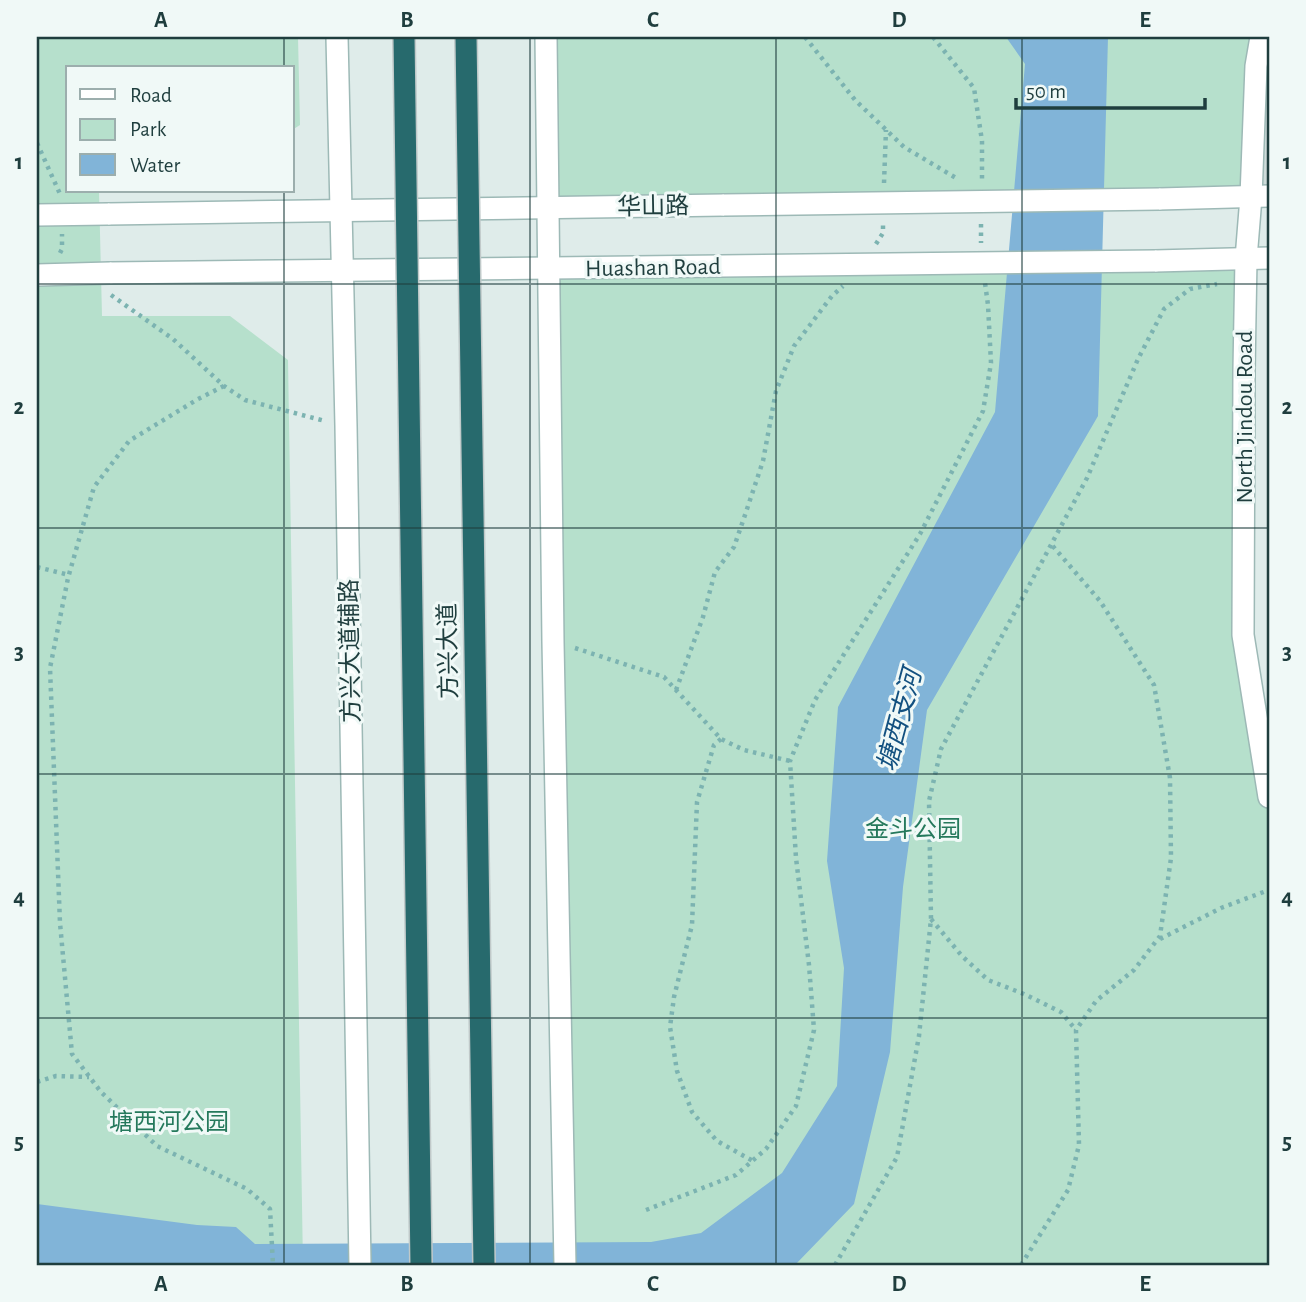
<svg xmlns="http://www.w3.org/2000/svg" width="1306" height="1302" font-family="'Alegreya Sans','Noto Sans SC',sans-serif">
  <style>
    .built { fill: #cedcda }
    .green { fill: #b6e0cc }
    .water { fill: #81b4d8 }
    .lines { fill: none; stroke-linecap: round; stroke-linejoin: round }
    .secondary-casing { stroke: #9db9b6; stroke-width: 24 }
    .path { stroke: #7cb3b1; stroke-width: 4.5; stroke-dasharray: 3.5 5; stroke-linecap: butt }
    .secondary { stroke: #fff; stroke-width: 21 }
    .secondary-bridge-casing { stroke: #9db9b6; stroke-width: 24; stroke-linecap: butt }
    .highway-bridge-casing { stroke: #c0c9c9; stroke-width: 24; stroke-linecap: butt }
    .secondary-bridge { stroke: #fff; stroke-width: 21 }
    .highway-bridge { stroke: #276a6d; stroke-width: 21 }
    .grid { fill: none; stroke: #1f3e3e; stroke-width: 2; stroke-opacity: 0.55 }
    .labels { text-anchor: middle; stroke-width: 6; stroke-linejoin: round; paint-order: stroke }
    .street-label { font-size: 24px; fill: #1f3e3e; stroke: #f0f9f7 }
    .park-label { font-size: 24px; fill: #25795c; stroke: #f0f9f7 }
    .water-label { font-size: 26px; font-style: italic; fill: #135180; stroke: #f0f9f7 }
    .neatline { fill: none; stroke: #1f3e3e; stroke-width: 2.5 }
    .grid-label { font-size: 23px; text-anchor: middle; font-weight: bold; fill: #1f3e3e }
  </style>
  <rect width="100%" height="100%" fill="#dfecea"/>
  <!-- built -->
  <polygon class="built" points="1269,37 1269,196 1251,197"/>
  <!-- green -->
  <g class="green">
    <polygon points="37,37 298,37 300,125 292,130 292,68 68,68 68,191 99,191 102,316 230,316 288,360 303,1265 37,1265"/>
    <polygon points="546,37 1261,37 1251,197 548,207"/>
    <polygon points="1246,259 1243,635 1269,797 1269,1265 565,1265 549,268"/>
  </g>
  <!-- water -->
  <polygon class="water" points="1006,37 1108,37 1098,416 927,710 903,887 890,1052 854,1204 795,1265 37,1265 37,1204 197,1225 236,1227 255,1244 651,1242 701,1233 782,1173 837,1086 844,968 827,861 838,707 995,412 1025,64"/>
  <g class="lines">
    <!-- secondary casing -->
    <g class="secondary-casing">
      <g id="secondary">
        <polyline points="337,37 346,426 360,1265"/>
        <polyline points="546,37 553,642 565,1265"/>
        <polyline points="1261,37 1256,66 1251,197 1246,259 1244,370 1243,635 1269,797"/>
        <polyline points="1159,199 1269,196"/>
        <polyline points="108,214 724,205"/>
        <polyline points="1155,261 1269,258"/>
        <polyline points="110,273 721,266"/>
      </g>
    </g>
    <!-- path -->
    <g class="path">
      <polyline points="805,37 855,100 904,147 956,178"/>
      <polyline points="933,37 974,88 982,141 982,180"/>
      <polyline points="37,143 60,194"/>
      <polyline points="884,183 886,130"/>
      <polyline points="981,224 981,243"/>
      <polyline points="876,244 883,233 883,223"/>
      <polyline points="60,253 62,249 62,234"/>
      <polyline points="111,295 173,339 224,386 245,400 325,421"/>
      <polyline points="224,386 198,399 129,441 94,487 68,578 50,668 60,923 72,1054 101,1092 157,1146 247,1189 270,1209 273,1265"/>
      <polyline points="37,567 69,575"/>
      <polyline points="575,648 664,677 721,739 744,750 790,761"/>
      <polyline points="676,690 703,617 715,572 734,547 745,515 763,461 776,391 794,346 832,296 843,286"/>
      <polyline points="721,739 714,745 697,802 692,925 674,997 670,1027 677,1071 692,1112 717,1141 753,1161"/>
      <polyline points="931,919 962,956 988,980 1024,994 1061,1012 1076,1030"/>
      <polyline points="1160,939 1221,908 1269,890"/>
      <polyline points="37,1082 56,1076 89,1077"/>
      <polyline points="646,1210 736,1175 766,1149 796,1106 814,1030 809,965 796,858 790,761 815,700 920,534 983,411 991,363 988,305 985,283"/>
      <polyline points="835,1265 897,1157 919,1036 931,919 929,801 941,749 1087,478 1138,359 1164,309 1190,289 1217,284"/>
      <polyline points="1021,1265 1068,1190 1079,1145 1076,1030 1096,1001 1134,970 1160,936 1171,858 1170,778 1154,685 1100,601 1051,544"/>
    </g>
    <!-- secondary -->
    <use href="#secondary" class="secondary"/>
    <!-- secondary-bridge casing -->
    <g class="secondary-bridge-casing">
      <g id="secondary-bridge">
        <polyline points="724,205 1159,199"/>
        <polyline points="37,215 108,214"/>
        <polyline points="721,266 1155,261"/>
        <polyline points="37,275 110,273"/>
      </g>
    </g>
    <!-- highway-bridge casing -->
    <g class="highway-bridge-casing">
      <g id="highway-bridge">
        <polyline points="404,37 421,1265"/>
        <polyline points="466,37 484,1265"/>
      </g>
    </g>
    <!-- secondary-bridge -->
    <use href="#secondary-bridge" class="secondary-bridge"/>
    <!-- highway-bridge -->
    <use href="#highway-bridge" class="highway-bridge"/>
  </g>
  <!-- grid -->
  <path class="grid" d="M284,37V68M530,37V1265M776,37V1265M1022,37V1265M284,191V1265M37,284H1269M37,528H1269M37,774H1269M37,1018H1269"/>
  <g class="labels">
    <!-- street labels -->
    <g class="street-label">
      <text transform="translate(653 206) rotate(-1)" y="8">华山路</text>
      <text transform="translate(653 267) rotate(-1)" y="8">Huashan Road</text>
      <text transform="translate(1244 417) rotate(-90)" y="8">North Jindou Road</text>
      <text transform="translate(350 651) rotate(-91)" y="8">方兴大道辅路</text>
      <text transform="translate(448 651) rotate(-91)" y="8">方兴大道</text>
    </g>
    <!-- park labels -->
    <g class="park-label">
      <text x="913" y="837">金斗公园</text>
      <text x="169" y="1130">塘西河公园</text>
    </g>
    <!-- water labels -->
    <g class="water-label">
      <text transform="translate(899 720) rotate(-75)" y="9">塘西支河</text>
    </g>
  </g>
  <!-- border -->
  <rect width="1306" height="1302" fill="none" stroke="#f0f9f7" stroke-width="77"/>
  <!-- legend -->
  <rect x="66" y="66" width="228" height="126" fill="#f0f9f7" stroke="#9caead" stroke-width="2"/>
  <rect x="80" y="89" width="35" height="10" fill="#ffffff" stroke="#9caead" stroke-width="2"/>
  <text x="130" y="102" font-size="21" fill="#1f3e3e">Road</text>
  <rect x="80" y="119" width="35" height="21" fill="#b6e0cc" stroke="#9caead" stroke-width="2"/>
  <text x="130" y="136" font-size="21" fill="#1f3e3e">Park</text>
  <rect x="80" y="154" width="35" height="21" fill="#81b4d8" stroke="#9caead" stroke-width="2"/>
  <text x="130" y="172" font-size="21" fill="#1f3e3e">Water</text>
  <!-- scale -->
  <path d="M1016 98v10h189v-10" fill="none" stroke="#1f3e3e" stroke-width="3.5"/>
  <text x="1026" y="98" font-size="21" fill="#1f3e3e" stroke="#f0f9f7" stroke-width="5" paint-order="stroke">50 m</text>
  <rect x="38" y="38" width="1230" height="1226" class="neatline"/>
  <g class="grid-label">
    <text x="161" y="27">A</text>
    <text x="407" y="27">B</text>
    <text x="653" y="27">C</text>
    <text x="899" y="27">D</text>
    <text x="1145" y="27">E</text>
    <text x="19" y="169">1</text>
    <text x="1287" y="169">1</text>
    <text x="19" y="414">2</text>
    <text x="1287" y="414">2</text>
    <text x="19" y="659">3</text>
    <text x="1287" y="659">3</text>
    <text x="19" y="904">4</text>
    <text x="1287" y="904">4</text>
    <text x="19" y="1149">5</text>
    <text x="1287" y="1149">5</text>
    <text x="161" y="1291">A</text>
    <text x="407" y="1291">B</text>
    <text x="653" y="1291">C</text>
    <text x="899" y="1291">D</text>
    <text x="1145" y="1291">E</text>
  </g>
</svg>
